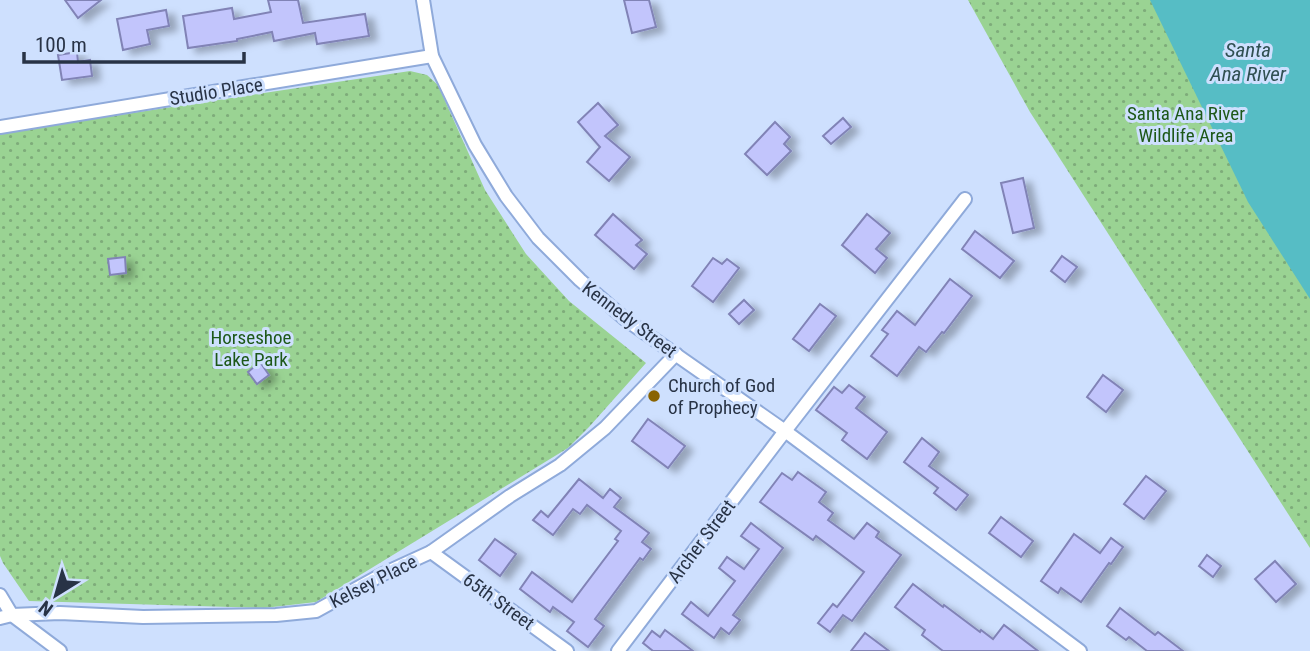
<svg xmlns="http://www.w3.org/2000/svg" width="1310" height="651" font-family="'Roboto Condensed',sans-serif">
  <style>
    .park { fill: url(#park-dots) }
    .water { fill: #56bdc5 }
    .building { fill: #c2c5fc; stroke: #8183b6; stroke-width: 2; filter: url(#shadow) }
    .lines { fill: none; stroke-linecap: round; stroke-linejoin: round }
    .minor-casing { stroke: #8faada; stroke-width: 16 }
    .minor { stroke: #fff; stroke-width: 12 }
    .poi-dot { fill: #896301; stroke: #cee0fe; stroke-width: 2.5 }
    .labels { text-anchor: middle; stroke-width: 6; stroke-linejoin: round; paint-order: stroke }
    .street-label { font-size: 19px; fill: #283346; stroke: #cee0fe }
    .park-label { font-size: 19px; fill: #1d5818; stroke: #cee0fe }
    .poi-label { font-size: 19px; fill: #283346; stroke: #cee0fe; text-anchor: start }
    .water-label { font-size: 21px; font-style: italic; fill: #305052; stroke: #cee0fe }
  </style>
  <defs>
    <pattern id="park-dots" width="8" height="8" patternUnits="userSpaceOnUse" patternTransform="scale(1.75)"><rect width="8" height="8" fill="#9ad393"/><path d="M2 2h.1M6 6h.1" fill="none" stroke="#7eac7a" stroke-width="1.8" stroke-linecap="round"/></pattern>
    <filter id="shadow"><feDropShadow dx="8" dy="4.5" stdDeviation="3.5" flood-color="#0004"/></filter>
  </defs>
  <rect width="100%" height="100%" fill="#cee0fe"/>
  <!-- park -->
  <g class="park">
    <polygon points="968,0 1310,0 1310,548 1030,112"/>
    <polygon points="410,71 427,75 438,85 485,190 526,254 569,301 646,363 589,427 568,448 316,602 264,608 29,601 3,563 0,556 0,133"/>
  </g>
  <!-- water -->
  <polygon class="water" points="1150,0 1310,0 1310,299 1248,202"/>
  <!-- building -->
  <g class="building">
    <polygon points="65,0 101,0 78,18"/>
    <polygon points="268,0 298,0 303,23 365,14 369,36 317,44 315,33 274,41 272,32 237,39 237,41 188,48 183,16 232,8 234,19 271,12"/>
    <polygon points="624,0 649,0 656,27 632,33"/>
    <polygon points="166,10 169,26 147,30 150,44 123,50 117,19"/>
    <polygon points="77,52 78,62 90,60 92,76 62,80 58,55"/>
    <polygon points="598,103 618,125 605,136 630,157 609,181 587,162 600,147 578,122"/>
    <polygon points="843,118 851,127 831,144 823,136"/>
    <polygon points="775,122 790,137 784,144 791,151 767,175 745,154"/>
    <polygon points="1023,178 1034,228 1013,233 1001,183"/>
    <polygon points="613,214 642,240 636,245 647,254 634,269 595,235"/>
    <polygon points="867,214 890,233 876,249 887,258 875,273 842,245"/>
    <polygon points="975,231 1014,261 1000,278 962,249"/>
    <polygon points="1062,256 1077,267 1065,282 1051,271"/>
    <polygon points="125,257 126,273 110,275 108,259"/>
    <polygon points="713,258 722,264 727,259 739,268 713,302 692,286"/>
    <polygon points="950,279 972,296 944,333 942,332 926,352 919,347 897,376 871,356 888,334 882,330 897,311 915,325"/>
    <polygon points="744,300 754,310 739,324 729,314"/>
    <polygon points="820,304 836,316 809,351 793,339"/>
    <polygon points="260,362 269,375 257,384 248,372"/>
    <polygon points="1103,375 1123,390 1106,412 1087,397"/>
    <polygon points="849,385 865,397 856,408 887,432 867,459 842,440 847,433 816,410 834,387 842,393"/>
    <polygon points="648,419 685,446 668,468 632,441"/>
    <polygon points="922,438 939,452 929,466 968,495 956,510 934,493 938,488 904,462"/>
    <polygon points="798,472 826,492 819,502 833,513 828,520 854,539 867,523 879,532 876,537 901,555 852,621 843,615 830,632 818,623 833,604 837,607 864,572 816,536 813,540 760,502 782,473 792,480"/>
    <polygon points="1146,476 1166,491 1144,519 1124,504"/>
    <polygon points="579,479 603,498 610,489 621,498 614,507 649,533 642,542 651,549 643,560 640,558 595,619 604,626 588,647 567,631 574,622 553,607 550,612 520,589 532,572 572,602 618,541 615,539 621,531 587,505 580,514 573,509 553,535 533,520 541,511 548,517"/>
    <polygon points="1001,517 1033,541 1021,557 989,533"/>
    <polygon points="751,523 783,548 733,615 740,620 729,634 721,628 714,638 682,614 691,602 708,616 735,581 719,568 727,557 744,569 759,549 741,536"/>
    <polygon points="1074,534 1100,553 1111,538 1123,547 1111,564 1109,563 1081,602 1061,588 1058,593 1041,581"/>
    <polygon points="495,539 516,554 500,576 479,560"/>
    <polygon points="1207,555 1221,566 1213,577 1199,566"/>
    <polygon points="1275,561 1296,584 1276,602 1255,579"/>
    <polygon points="913,584 943,607 944,605 980,632 981,630 993,639 1004,625 1038,651 943,651 922,635 925,630 895,607"/>
    <polygon points="1120,608 1155,635 1158,632 1183,651 1147,651 1129,637 1126,640 1107,626"/>
    <polygon points="665,630 693,651 653,651 643,643 652,631 660,637"/>
    <polygon points="865,633 889,651 851,651"/>
  </g>
  <g class="lines">
    <!-- minor casing -->
    <g class="minor-casing">
      <g id="minor">
        <polyline points="423,0 432,56 475,145 506,196 538,238 580,280 625,319 785,431 1080,651"/>
        <polyline points="0,127 432,56"/>
        <polyline points="431,552 567,651"/>
        <polyline points="0,595 12,615 60,651"/>
        <polyline points="0,618 12,615 60,613 143,617 276,615 316,611 383,574 431,552 510,496 560,465 605,428 676,354"/>
        <polyline points="618,651 785,431 965,199"/>
      </g>
    </g>
    <!-- minor -->
    <use href="#minor" class="minor"/>
  </g>
  <!-- markers -->
  <circle class="poi-dot" cx="654" cy="396" r="7"/>
  <g class="labels">
    <!-- street labels -->
    <g class="street-label">
      <text transform="translate(216 91) rotate(-9)" y="7">Studio Place</text>
      <text transform="translate(630 319) rotate(37)" y="7">Kennedy Street</text>
      <text transform="translate(701 541) rotate(-53)" y="7">Archer Street</text>
      <text transform="translate(373 581) rotate(-27)" y="7">Kelsey Place</text>
      <text transform="translate(499 601) rotate(36)" y="7">65th Street</text>
    </g>
    <!-- park labels -->
    <g class="park-label">
      <text x="1186" y="120">Santa Ana River<tspan x="1186" dy="22">Wildlife Area</tspan></text>
      <text x="251" y="344">Horseshoe<tspan x="251" dy="22">Lake Park</tspan></text>
    </g>
    <!-- poi labels -->
    <g class="poi-label">
      <text x="668" y="392">Church of God<tspan x="668" dy="22">of Prophecy</tspan></text>
    </g>
    <!-- water labels -->
    <g class="water-label">
      <text x="1248" y="57">Santa<tspan x="1248" dy="24">Ana River</tspan></text>
    </g>
  </g>
  <!-- north arrow -->
  <g transform="translate(56 595) rotate(217)" stroke="#cee0fe" stroke-width="5" paint-order="stroke">
  <path d="M0-5L12 26L0 18L-12 26Z" fill="#283346"/>
  <text y="-10" font-size="19" font-weight="bold" text-anchor="middle" fill="#283346">N</text>
  </g>
  <!-- scale -->
  <path d="M24 52v10h220v-10" fill="none" stroke="#283346" stroke-width="3.5"/>
  <text x="35" y="52" font-size="21" fill="#283346" stroke="#cee0fe" stroke-width="5" paint-order="stroke">100 m</text>
</svg>
